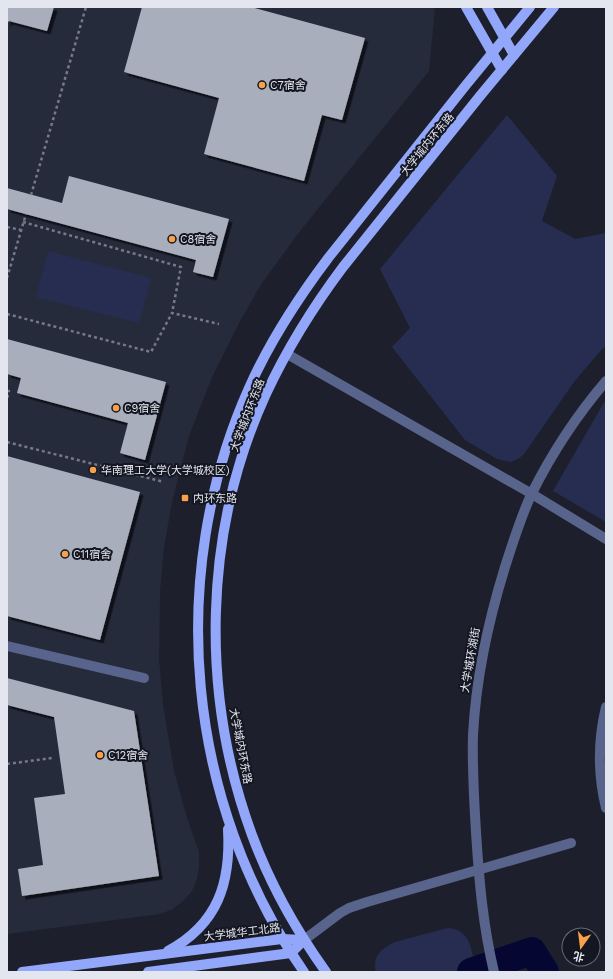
<svg xmlns="http://www.w3.org/2000/svg" width="613" height="979" font-family="'Work Sans','Noto Sans SC',sans-serif">
  <style>
    .built { fill: #262b3c }
    .green { fill: #262d50 }
    .lines { fill: none; stroke-linecap: round; stroke-linejoin: round }
    .river { stroke: #060633; stroke-width: 28 }
    .building { fill: #a9aebd; filter: url(#shadow) }
    .path { stroke: #777984; stroke-width: 2.5; stroke-dasharray: 3 3; stroke-linecap: butt }
    .minor { stroke: #59648c; stroke-width: 10 }
    .major { stroke: #92a6fa; stroke-width: 10 }
    .poi-dot { fill: #f8a14a; stroke: #141722; stroke-width: 1.5 }
    .labels { text-anchor: middle; stroke-width: 4; stroke-linejoin: round; paint-order: stroke }
    .poi-label { font-size: 11px; fill: #e4e6ef; stroke: #141722; text-anchor: start }
    .street-label { font-size: 11px; fill: #e4e6ef; stroke: #141722 }
  </style>
  <defs>
    <filter id="shadow"><feDropShadow dx="3.5" dy="3.5" stdDeviation="0" flood-color="#0009"/></filter>
  </defs>
  <rect width="100%" height="100%" fill="#1d202c"/>
  <!-- built -->
  <polygon class="built" points="7,7 435,7 429,71 300,231 273,268 260,286 239,323 212,377 189,436 183,459 172,502 164,547 160,590 159,659 163,705 174,771 187,818 199,852 199,866 197,879 192,891 183,901 173,909 160,914 7,934"/>
  <!-- green -->
  <g class="green">
    <polygon points="507,115 557,176 542,221 575,239 606,233 606,346 601,350 574,382 524,454 518,459 511,462 497,459 465,440 392,347 410,328 380,269"/>
    <polygon points="48,251 151,278 139,323 36,297"/>
    <polygon points="606,399 606,522 553,491"/>
    <path d="M449,928C472,930 472,954 476,972H376C372,956 382,948 395,942L444,929Z"/>
  </g>
  <g class="lines">
    <!-- river -->
    <polyline class="river" points="471,972 532,951 545,972"/>
  </g>
  <!-- building -->
  <g class="building">
    <polygon points="7,7 54,7 47,31 9,21 7,24"/>
    <polygon points="142,7 251,7 365,38 342,120 322,115 304,181 204,154 219,98 124,72"/>
    <polygon points="69,176 229,219 213,277 193,272 196,260 7,209 7,188 62,203"/>
    <polygon points="7,339 166,382 145,460 120,453 128,423 17,393 21,378 7,374"/>
    <polygon points="7,456 140,492 100,640 7,616"/>
    <polygon points="7,678 134,711 159,876 22,896 18,869 43,865 34,798 65,794 54,717 7,705"/>
  </g>
  <g class="lines">
    <!-- path -->
    <g class="path">
      <polyline points="31,195 86,7"/>
      <polyline points="23,222 181,267 172,313"/>
      <polyline points="7,227 21,230"/>
      <polyline points="7,278 26,214"/>
      <polyline points="7,314 151,352 172,313 219,324"/>
      <polyline points="7,391 9,391 7,399"/>
      <polyline points="7,442 164,482"/>
      <polyline points="7,764 52,758"/>
    </g>
    <!-- minor -->
    <g class="minor">
      <polyline points="287,354 532,494 606,539"/>
      <polyline points="7,646 144,678"/>
      <path d="M606,707C598,740 598,775 606,808"/>
      <polyline points="304,940 340,913 349,908 367,902 571,843"/>
      <path d="M494,972C483,926 479,880 476,832C474,800 472,768 473,735C476,677 488,622 505,567C513,542 521,516 532,493C552,453 577,415 606,381"/>
    </g>
    <!-- major -->
    <g class="major">
      <polyline points="466,7 502,70"/>
      <polyline points="487,7 514,55"/>
      <path d="M168,951C218,924 231,883 228,829"/>
      <polyline points="22,972 282,939 304,940"/>
      <polyline points="148,972 291,953 304,940"/>
      <path d="M304,972C186,803 165,576 249,388C270,341 298,298 329,257L466,85L530,7"/>
      <path d="M326,972C296,930 270,884 252,835C200,694 203,531 266,394C287,349 313,307 343,267L480,96L554,7"/>
    </g>
  </g>
  <!-- markers -->
  <g class="poi-dot">
    <circle cx="262" cy="85" r="4"/>
    <circle cx="172" cy="239" r="4"/>
    <circle cx="116" cy="408" r="4"/>
    <circle cx="93" cy="470" r="4"/>
    <rect x="181" y="494" width="8" height="8" rx="2"/>
    <circle cx="65" cy="554" r="4"/>
    <circle cx="100" cy="755" r="4"/>
  </g>
  <g class="labels">
    <!-- poi labels -->
    <g class="poi-label">
      <text x="270" y="89">C7宿舍</text>
      <text x="180" y="243">C8宿舍</text>
      <text x="124" y="412">C9宿舍</text>
      <text x="101" y="474">华南理工大学(大学城校区)</text>
      <text x="193" y="502">内环东路</text>
      <text x="73" y="558">C11宿舍</text>
      <text x="108" y="759">C12宿舍</text>
    </g>
    <!-- street labels -->
    <g class="street-label">
      <text transform="translate(427 144) rotate(-51)" y="4">大学城内环东路</text>
      <text transform="translate(247 415) rotate(-69)" y="4">大学城内环东路</text>
      <text transform="translate(470 660) rotate(-80)" y="4">大学城环湖街</text>
      <text transform="translate(241 746) rotate(79)" y="4">大学城内环东路</text>
      <text transform="translate(242 932) rotate(-7)" y="4">大学城华工北路</text>
    </g>
  </g>
  <!-- border -->
  <rect width="613" height="979" fill="none" stroke="#e4e6ef" stroke-width="16"/>
  <!-- north arrow -->
  <g transform="translate(581 947) rotate(194)"><circle r="19" fill="#141722" stroke="#676a74"/>
  <path d="M0-3L7 15L0 10L-7 15Z" fill="#f8a14a"/>
  <text y="-6" font-size="11" font-weight="bold" text-anchor="middle" fill="#e4e6ef">北</text>
  </g>
</svg>
